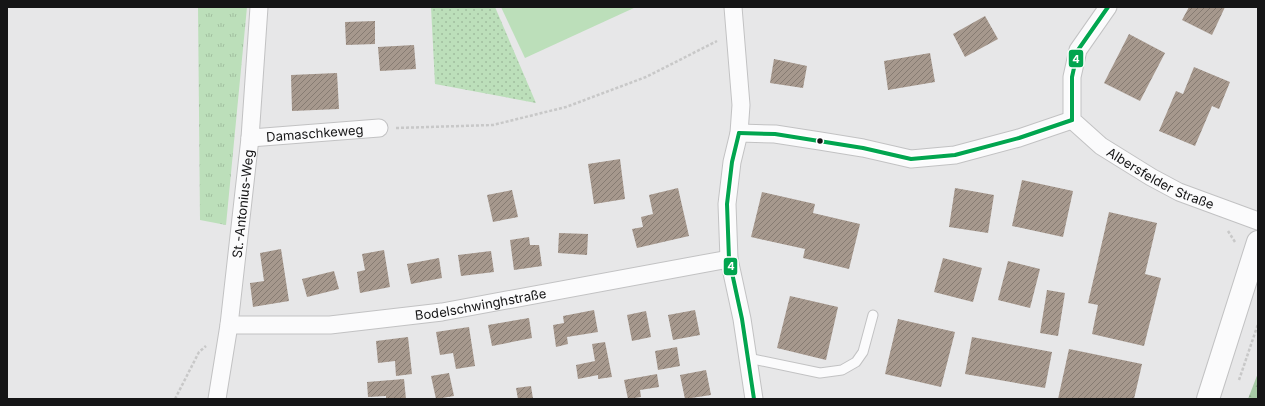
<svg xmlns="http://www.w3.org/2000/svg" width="1265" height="406" font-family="Inter,sans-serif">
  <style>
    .grass { fill: url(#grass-tufts) }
    .forest { fill: url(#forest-firs) }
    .park { fill: url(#park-dots) }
    .pitch { fill: #bcdfba }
    .building { fill: url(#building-hatch) }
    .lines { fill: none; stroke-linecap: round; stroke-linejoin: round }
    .lane-casing { stroke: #c2c2c3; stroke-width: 11 }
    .street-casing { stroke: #c2c2c3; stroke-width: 19 }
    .secondary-casing { stroke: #c2c2c3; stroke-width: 24 }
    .path { stroke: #c8c8c8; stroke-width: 2.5; stroke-dasharray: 3 2; stroke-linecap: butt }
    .lane { stroke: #fbfbfc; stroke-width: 9 }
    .street { stroke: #fbfbfc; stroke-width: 17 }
    .secondary { stroke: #fbfbfc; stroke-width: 22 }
    .bus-1-casing { stroke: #fff; stroke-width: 7 }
    .bus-1 { stroke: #01a54f; stroke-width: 4 }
    .bus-dot { fill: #151516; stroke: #fff; stroke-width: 1.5 }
    .labels { text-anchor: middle; stroke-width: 3; stroke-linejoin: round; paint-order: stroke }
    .street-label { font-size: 13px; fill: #151516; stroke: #fff }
    .line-badge { stroke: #fff; stroke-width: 1.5 }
    .badge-label { font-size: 11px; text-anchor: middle; font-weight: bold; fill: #fff }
  </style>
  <defs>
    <pattern id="grass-tufts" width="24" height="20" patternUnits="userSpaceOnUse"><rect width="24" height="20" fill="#bcdfba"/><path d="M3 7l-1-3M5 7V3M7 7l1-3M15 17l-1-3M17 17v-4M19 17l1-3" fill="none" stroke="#a1be9f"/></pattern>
    <pattern id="forest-firs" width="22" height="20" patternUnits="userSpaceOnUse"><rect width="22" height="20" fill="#a7caa6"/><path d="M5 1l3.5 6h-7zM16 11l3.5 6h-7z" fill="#8fad8e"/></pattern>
    <pattern id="park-dots" width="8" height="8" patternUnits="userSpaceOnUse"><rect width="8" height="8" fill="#bcdfba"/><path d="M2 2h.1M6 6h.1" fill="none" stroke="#a1be9f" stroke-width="1.8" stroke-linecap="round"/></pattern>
    <pattern id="building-hatch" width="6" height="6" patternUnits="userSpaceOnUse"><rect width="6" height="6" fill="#a6988d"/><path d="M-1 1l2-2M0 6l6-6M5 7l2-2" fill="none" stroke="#867b72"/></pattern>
  </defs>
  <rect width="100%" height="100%" fill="#e7e7e8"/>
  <!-- grass -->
  <polygon class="grass" points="198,7 247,7 226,225 200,220"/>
  <!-- forest -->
  <polygon class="forest" points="1258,373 1258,399 1248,399"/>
  <!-- park -->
  <polygon class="park" points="431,7 495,7 536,103 435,84"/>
  <!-- pitch -->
  <polygon class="pitch" points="501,7 636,7 525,58"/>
  <!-- building -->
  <g class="building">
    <polygon points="1189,7 1225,7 1212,35 1182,20"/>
    <polygon points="985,16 998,39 965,57 953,34"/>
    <polygon points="375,21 375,44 346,45 345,22"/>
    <polygon points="1129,34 1165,53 1140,101 1104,83"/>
    <polygon points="414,45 416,69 380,71 378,47"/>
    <polygon points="930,53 935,82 888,90 884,61"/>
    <polygon points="774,59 807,66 803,88 770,83"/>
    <polygon points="1194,67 1230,82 1219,109 1212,106 1195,146 1159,131 1176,91 1183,94"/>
    <polygon points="337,73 339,109 292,111 291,75"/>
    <polygon points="620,159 625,199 594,204 588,164"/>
    <polygon points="1022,180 1073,191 1063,237 1012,226"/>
    <polygon points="678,188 689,236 637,248 632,229 643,227 641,217 653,214 649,195"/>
    <polygon points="955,188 994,195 988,233 949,227"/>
    <polygon points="512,190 518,217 493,222 487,195"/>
    <polygon points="762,192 815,204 813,213 860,224 849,269 803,258 805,249 751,237"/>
    <polygon points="1109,212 1157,223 1145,274 1161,278 1144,346 1092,334 1098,305 1088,303"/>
    <polygon points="559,233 588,234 587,255 558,253"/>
    <polygon points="529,237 530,245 539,245 542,266 514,270 510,240"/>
    <polygon points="281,249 289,301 253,307 250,283 264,281 260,253"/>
    <polygon points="384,250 390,287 360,293 357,272 365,270 362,254"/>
    <polygon points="491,251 494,272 461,276 458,255"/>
    <polygon points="439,258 442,278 411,284 407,264"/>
    <polygon points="943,258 982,268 973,302 934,292"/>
    <polygon points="1008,261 1040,269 1030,308 998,300"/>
    <polygon points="334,271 339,289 307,297 302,279"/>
    <polygon points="1047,290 1065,293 1058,336 1040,333"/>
    <polygon points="790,296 838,307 826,360 777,348"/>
    <polygon points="594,310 598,332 567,337 568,344 556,347 553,325 564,323 563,316"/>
    <polygon points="695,310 700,335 673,340 668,315"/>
    <polygon points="646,311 651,337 632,341 627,315"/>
    <polygon points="529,318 532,338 492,346 488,325"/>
    <polygon points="898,319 955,332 941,387 885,374"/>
    <polygon points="469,327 475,366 456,369 453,353 440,355 436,332"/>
    <polygon points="408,337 412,374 396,376 395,361 378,363 376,341"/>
    <polygon points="972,337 1052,352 1045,388 965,374"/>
    <polygon points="605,342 612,377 598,379 598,375 578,379 576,365 595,361 592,344"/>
    <polygon points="677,347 680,366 658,370 655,351"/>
    <polygon points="1069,349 1142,364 1134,399 1058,399"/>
    <polygon points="706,370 711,395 685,399 680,375"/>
    <polygon points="449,373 454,396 436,399 431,376"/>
    <polygon points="657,374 659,387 640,390 641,397 628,399 624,380"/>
    <polygon points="404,379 406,399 386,399 386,396 368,397 367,382"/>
    <polygon points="531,386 533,399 518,399 516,388"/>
  </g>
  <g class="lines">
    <!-- lane casing -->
    <g class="lane-casing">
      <polyline id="lane" points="748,358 820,373 842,370 856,362 863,352 873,315"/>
    </g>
    <!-- street casing -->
    <g class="street-casing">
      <g id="street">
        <polyline points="733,7 741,105 739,133 732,162 727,204 729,259 742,319 754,399"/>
        <path id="s1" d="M1108,7L1078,50L1072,77V120L1101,146L1151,177L1179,192L1258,221"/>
        <polyline points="739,133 775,134 820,141 863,148 911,159 955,155 1019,138 1072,120"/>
        <path id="s2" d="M250,138L379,128"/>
        <path id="s3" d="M229,325H330L442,312L729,259"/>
        <path id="s4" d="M217,399L229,325L250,138L259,7"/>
      </g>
    </g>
    <!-- secondary casing -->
    <g class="secondary-casing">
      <polyline id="secondary" points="1208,399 1258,242"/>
    </g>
    <!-- path -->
    <g class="path">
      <polyline points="396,128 493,125 566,107 646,77 717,41"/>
      <polyline points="1228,231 1235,242"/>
      <polyline points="1239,380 1258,324"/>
      <polyline points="175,399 199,352 206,346"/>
    </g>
    <!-- lane -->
    <use href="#lane" class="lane"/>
    <!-- street -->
    <use href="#street" class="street"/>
    <!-- secondary -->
    <use href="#secondary" class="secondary"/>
    <!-- bus-1 casing -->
    <g class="bus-1-casing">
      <g id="bus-1">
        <polyline points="1072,120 1072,77 1078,50 1108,7"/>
        <polyline points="739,133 775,134 863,148 911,159 955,155 1019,138 1072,120"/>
        <polyline points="739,133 732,162 727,204 729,259 742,319 754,399"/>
      </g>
    </g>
    <!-- bus-1 -->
    <use href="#bus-1" class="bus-1"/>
  </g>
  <!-- markers -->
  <circle class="bus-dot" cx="820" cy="141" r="3.5"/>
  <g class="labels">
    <!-- street labels -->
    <g class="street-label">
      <text dy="5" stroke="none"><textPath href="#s2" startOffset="65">Damaschkeweg</textPath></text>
      <text dy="5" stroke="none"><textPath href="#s1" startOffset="230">Albersfelder Straße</textPath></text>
      <text dy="5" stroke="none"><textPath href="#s4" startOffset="197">St.-Antonius-Weg</textPath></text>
      <text dy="5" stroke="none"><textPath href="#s3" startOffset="253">Bodelschwinghstraße</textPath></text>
    </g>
  </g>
  <g class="line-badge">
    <rect x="1068" y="49" width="16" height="19" rx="4" fill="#01a54f"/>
    <rect x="723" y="257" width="15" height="19" rx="4" fill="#01a54f"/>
  </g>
  <g class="badge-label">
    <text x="1076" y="63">4</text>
    <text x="731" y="270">4</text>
  </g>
  <!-- border -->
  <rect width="1265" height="406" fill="none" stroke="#151516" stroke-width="16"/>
</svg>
